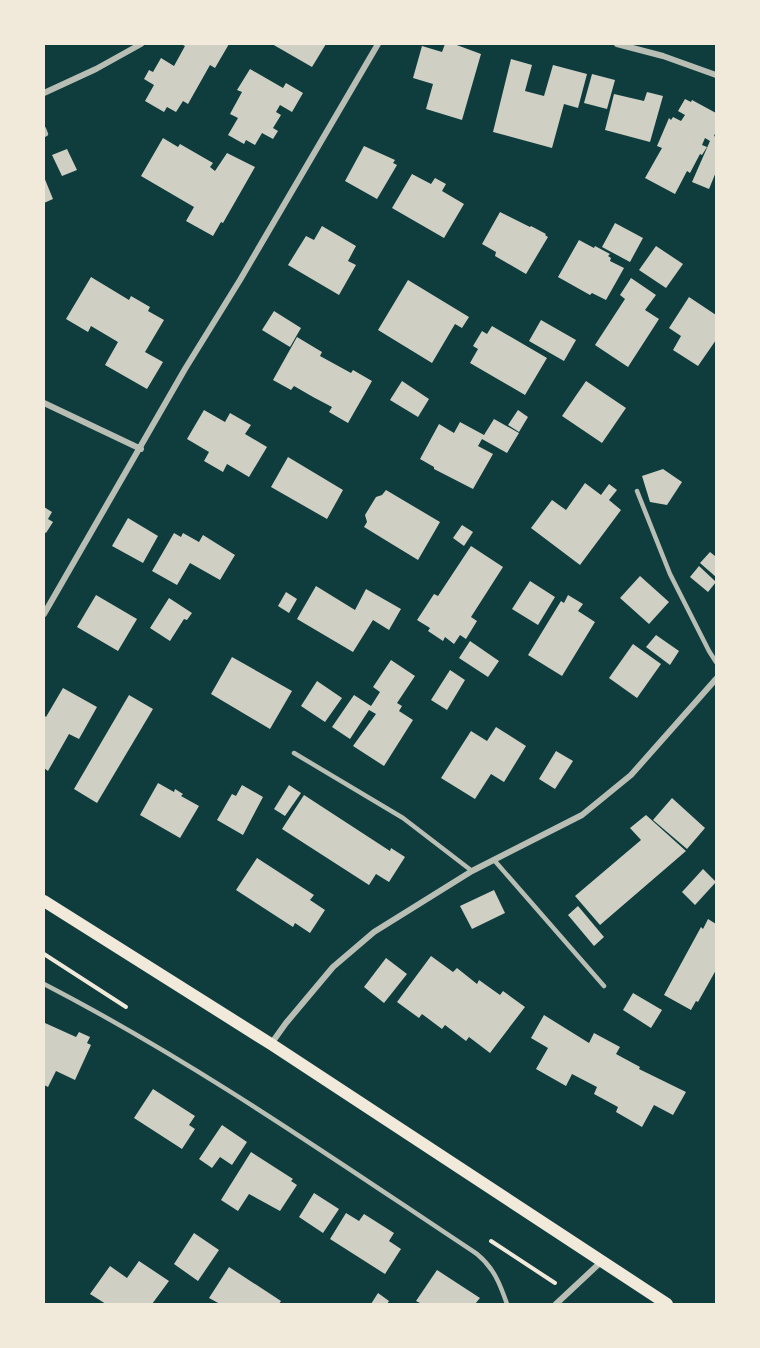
<svg xmlns="http://www.w3.org/2000/svg" width="760" height="1348" font-family="Roboto,sans-serif">
  <style>
    .building { fill: #cfcfc3 }
    .lines { fill: none; stroke-linecap: round; stroke-linejoin: round }
    .path { stroke: #f1e9da; stroke-width: 4 }
    .service { stroke: #b8beb3; stroke-width: 4.5 }
    .minor { stroke: #b8beb3; stroke-width: 6 }
    .secondary { stroke: #f1e9da; stroke-width: 12 }
  </style>
  <rect width="100%" height="100%" fill="#0f3d3e"/>
  <!-- building -->
  <g class="building">
    <polygon points="181,44 229,44 215,68 210,65 188,104 183,101 176,112 167,107 164,112 145,101 154,85 144,79 149,70 153,72 161,58 174,66 185,46"/>
    <polygon points="272,44 326,44 312,67"/>
    <polygon points="445,44 454,44 481,54 462,120 426,109 433,84 413,78 422,46 442,52"/>
    <polygon points="511,59 532,65 525,91 544,96 553,65 587,74 578,108 564,104 552,148 493,132"/>
    <polygon points="250,69 283,88 286,83 303,93 292,112 280,105 276,112 281,115 273,128 278,131 273,139 262,133 255,145 246,140 244,144 228,135 238,118 230,114 242,92 237,90"/>
    <polygon points="592,74 615,80 607,109 584,103"/>
    <polygon points="647,92 663,96 650,142 605,130 614,94 644,101"/>
    <polygon points="685,99 691,102 692,100 716,113 716,132 714,136 716,137 716,172 709,189 692,182 710,141 705,138 702,145 707,147 702,155 700,154 690,173 687,171 675,194 645,178 662,148 657,146 669,118 671,120 673,117 681,121 685,115 678,111"/>
    <polygon points="163,138 178,147 180,144 213,163 210,167 215,171 227,153 255,167 223,223 221,222 213,236 186,221 194,207 141,176"/>
    <polygon points="364,146 395,160 393,163 397,165 377,199 345,181"/>
    <polygon points="67,149 77,170 62,176 52,155"/>
    <polygon points="412,174 431,184 435,178 446,184 442,191 464,204 444,238 392,208"/>
    <polygon points="44,177 53,199 44,203"/>
    <polygon points="500,212 530,227 531,226 546,234 545,235 548,237 526,274 495,256 496,252 482,244"/>
    <polygon points="615,223 643,238 630,262 602,247"/>
    <polygon points="322,226 356,246 348,261 356,265 339,295 288,265 306,236 314,240"/>
    <polygon points="579,240 594,248 595,246 610,254 608,256 611,258 610,261 624,268 606,300 592,293 590,295 558,277"/>
    <polygon points="656,246 683,264 666,288 639,270"/>
    <polygon points="91,277 129,300 131,296 150,307 148,311 164,320 145,352 163,362 147,389 105,365 118,342 91,326 88,332 66,319"/>
    <polygon points="631,278 656,295 645,310 659,319 628,367 595,345 625,299 620,295"/>
    <polygon points="408,280 469,317 462,328 455,324 432,363 378,330"/>
    <polygon points="689,297 716,315 716,340 698,366 673,350 681,336 669,328"/>
    <polygon points="274,311 301,328 290,347 262,330"/>
    <polygon points="541,320 576,340 564,361 529,341"/>
    <polygon points="492,326 547,358 525,395 470,363 478,349 473,346 482,331 487,334"/>
    <polygon points="297,337 322,352 320,356 351,373 353,370 372,381 348,423 329,412 332,407 313,397 294,386 291,390 273,380"/>
    <polygon points="402,381 429,399 418,417 390,400"/>
    <polygon points="586,381 626,408 602,443 562,416"/>
    <polygon points="204,410 225,422 230,413 251,425 245,434 267,447 249,477 227,464 223,472 204,461 209,452 187,439"/>
    <polygon points="518,410 528,417 519,432 508,425"/>
    <polygon points="494,419 519,433 507,453 482,439 478,446 493,454 473,489 434,469 434,467 420,459 439,424 454,433 460,422 484,435"/>
    <polygon points="288,457 343,490 327,519 271,487"/>
    <polygon points="663,469 682,482 667,505 650,502 642,476"/>
    <polygon points="585,483 601,495 609,484 617,490 609,500 621,510 580,565 531,528 552,500 566,510"/>
    <polygon points="386,490 440,522 418,560 364,527 367,522 365,515 376,497 382,495"/>
    <polygon points="44,507 52,512 48,519 53,522 46,533 44,532"/>
    <polygon points="128,518 158,536 143,563 112,546"/>
    <polygon points="462,525 473,532 464,546 453,538"/>
    <polygon points="174,533 181,537 183,533 199,542 203,535 235,555 220,580 190,563 177,585 152,571"/>
    <polygon points="471,546 503,567 471,617 477,621 466,639 460,635 454,644 445,637 443,641 428,631 430,628 417,620 434,594 438,596"/>
    <polygon points="710,552 715,556 716,554 716,577 700,563"/>
    <polygon points="699,566 716,582 708,592 690,577"/>
    <polygon points="640,576 669,602 649,624 620,598"/>
    <polygon points="530,581 555,597 538,625 512,609"/>
    <polygon points="316,586 355,610 366,589 401,609 389,630 373,620 353,652 297,619"/>
    <polygon points="286,592 297,599 289,613 278,606"/>
    <polygon points="96,595 137,619 118,651 77,627"/>
    <polygon points="568,595 583,604 578,611 595,622 562,676 528,655 561,601 564,603"/>
    <polygon points="169,598 192,613 187,620 184,619 170,641 150,628"/>
    <polygon points="656,635 679,651 670,665 646,647"/>
    <polygon points="470,641 499,661 488,677 459,658"/>
    <polygon points="633,644 661,664 637,698 609,678"/>
    <polygon points="232,657 292,691 270,729 211,694"/>
    <polygon points="391,660 415,676 397,703 402,706 399,711 413,720 384,766 353,746 376,714 369,710 350,739 332,727 354,695 371,706 380,692 373,687"/>
    <polygon points="450,670 465,680 447,710 431,700"/>
    <polygon points="317,681 342,698 325,722 301,706"/>
    <polygon points="63,688 97,707 79,739 69,734 48,771 44,768 44,715 46,717"/>
    <polygon points="129,695 153,709 97,803 74,789"/>
    <polygon points="496,727 526,746 504,782 491,774 475,799 441,778 471,731 487,741"/>
    <polygon points="556,751 573,761 555,789 539,779"/>
    <polygon points="158,783 174,792 175,789 183,794 181,796 199,806 180,838 140,815"/>
    <polygon points="242,785 263,797 243,835 217,820 232,794 236,796"/>
    <polygon points="289,785 301,793 285,816 274,809"/>
    <polygon points="304,795 390,851 391,848 405,857 389,882 376,874 369,885 282,829"/>
    <polygon points="672,798 705,828 687,849 653,820"/>
    <polygon points="646,815 686,851 600,925 575,896 641,840 630,828"/>
    <polygon points="257,858 314,895 310,900 325,910 310,933 295,923 293,927 236,890"/>
    <polygon points="703,869 716,882 695,905 682,892"/>
    <polygon points="494,890 505,913 472,929 460,906"/>
    <polygon points="578,906 604,937 594,946 568,915"/>
    <polygon points="708,919 716,924 716,970 698,1002 696,1001 691,1010 664,995 701,927 703,929"/>
    <polygon points="431,956 453,972 457,968 477,984 479,980 500,995 503,991 525,1007 490,1053 469,1037 466,1041 445,1025 442,1029 422,1014 419,1018 397,1002"/>
    <polygon points="386,958 407,974 384,1003 364,987"/>
    <polygon points="633,993 662,1010 651,1028 623,1010"/>
    <polygon points="544,1015 589,1043 594,1033 620,1047 616,1054 640,1067 639,1069 686,1092 673,1115 654,1105 642,1127 616,1112 618,1107 594,1094 597,1087 572,1074 566,1086 536,1069 548,1048 531,1038"/>
    <polygon points="45,1023 76,1037 79,1032 90,1037 87,1043 91,1045 75,1080 56,1071 48,1087 44,1085"/>
    <polygon points="153,1089 195,1116 189,1125 195,1129 182,1149 134,1118"/>
    <polygon points="222,1125 247,1142 232,1165 220,1157 212,1168 199,1159"/>
    <polygon points="251,1152 293,1179 291,1181 297,1185 280,1211 249,1194 238,1211 221,1200"/>
    <polygon points="314,1193 339,1209 323,1233 299,1217"/>
    <polygon points="346,1213 359,1221 364,1214 394,1233 389,1241 401,1249 385,1274 330,1239"/>
    <polygon points="194,1233 219,1250 198,1281 174,1264"/>
    <polygon points="139,1261 169,1281 152,1304 106,1304 90,1294 110,1266 127,1278"/>
    <polygon points="229,1267 281,1301 279,1304 220,1304 209,1298"/>
    <polygon points="437,1270 480,1298 475,1304 422,1304 416,1301"/>
    <polygon points="378,1293 389,1301 387,1304 371,1304"/>
  </g>
  <g class="lines">
    <!-- path -->
    <g class="path">
      <polyline points="44,954 126,1007"/>
      <polyline points="491,1241 555,1283"/>
    </g>
    <!-- service -->
    <g class="service">
      <polyline points="44,129 46,134 44,135"/>
      <polyline points="637,491 670,574 709,651 716,662"/>
      <polyline points="294,753 403,818 472,871"/>
      <polyline points="494,860 604,986"/>
      <path d="M44,984C195,1062 335,1160 477,1254C494,1268 500,1284 507,1304"/>
    </g>
    <!-- minor -->
    <g class="minor">
      <polyline points="617,44 663,56 716,75"/>
      <polyline points="44,93 96,69 141,44"/>
      <polyline points="44,403 141,449"/>
      <polyline points="44,614 185,369 240,280 378,44"/>
      <polyline points="271,1044 286,1023 333,967 374,932 472,871 582,815 631,775 716,679"/>
      <polyline points="556,1304 602,1261"/>
    </g>
    <!-- secondary -->
    <polyline class="secondary" points="44,901 271,1044 667,1304"/>
  </g>
  <!-- border -->
  <rect width="760" height="1348" fill="none" stroke="#f1e9da" stroke-width="90"/>
</svg>
